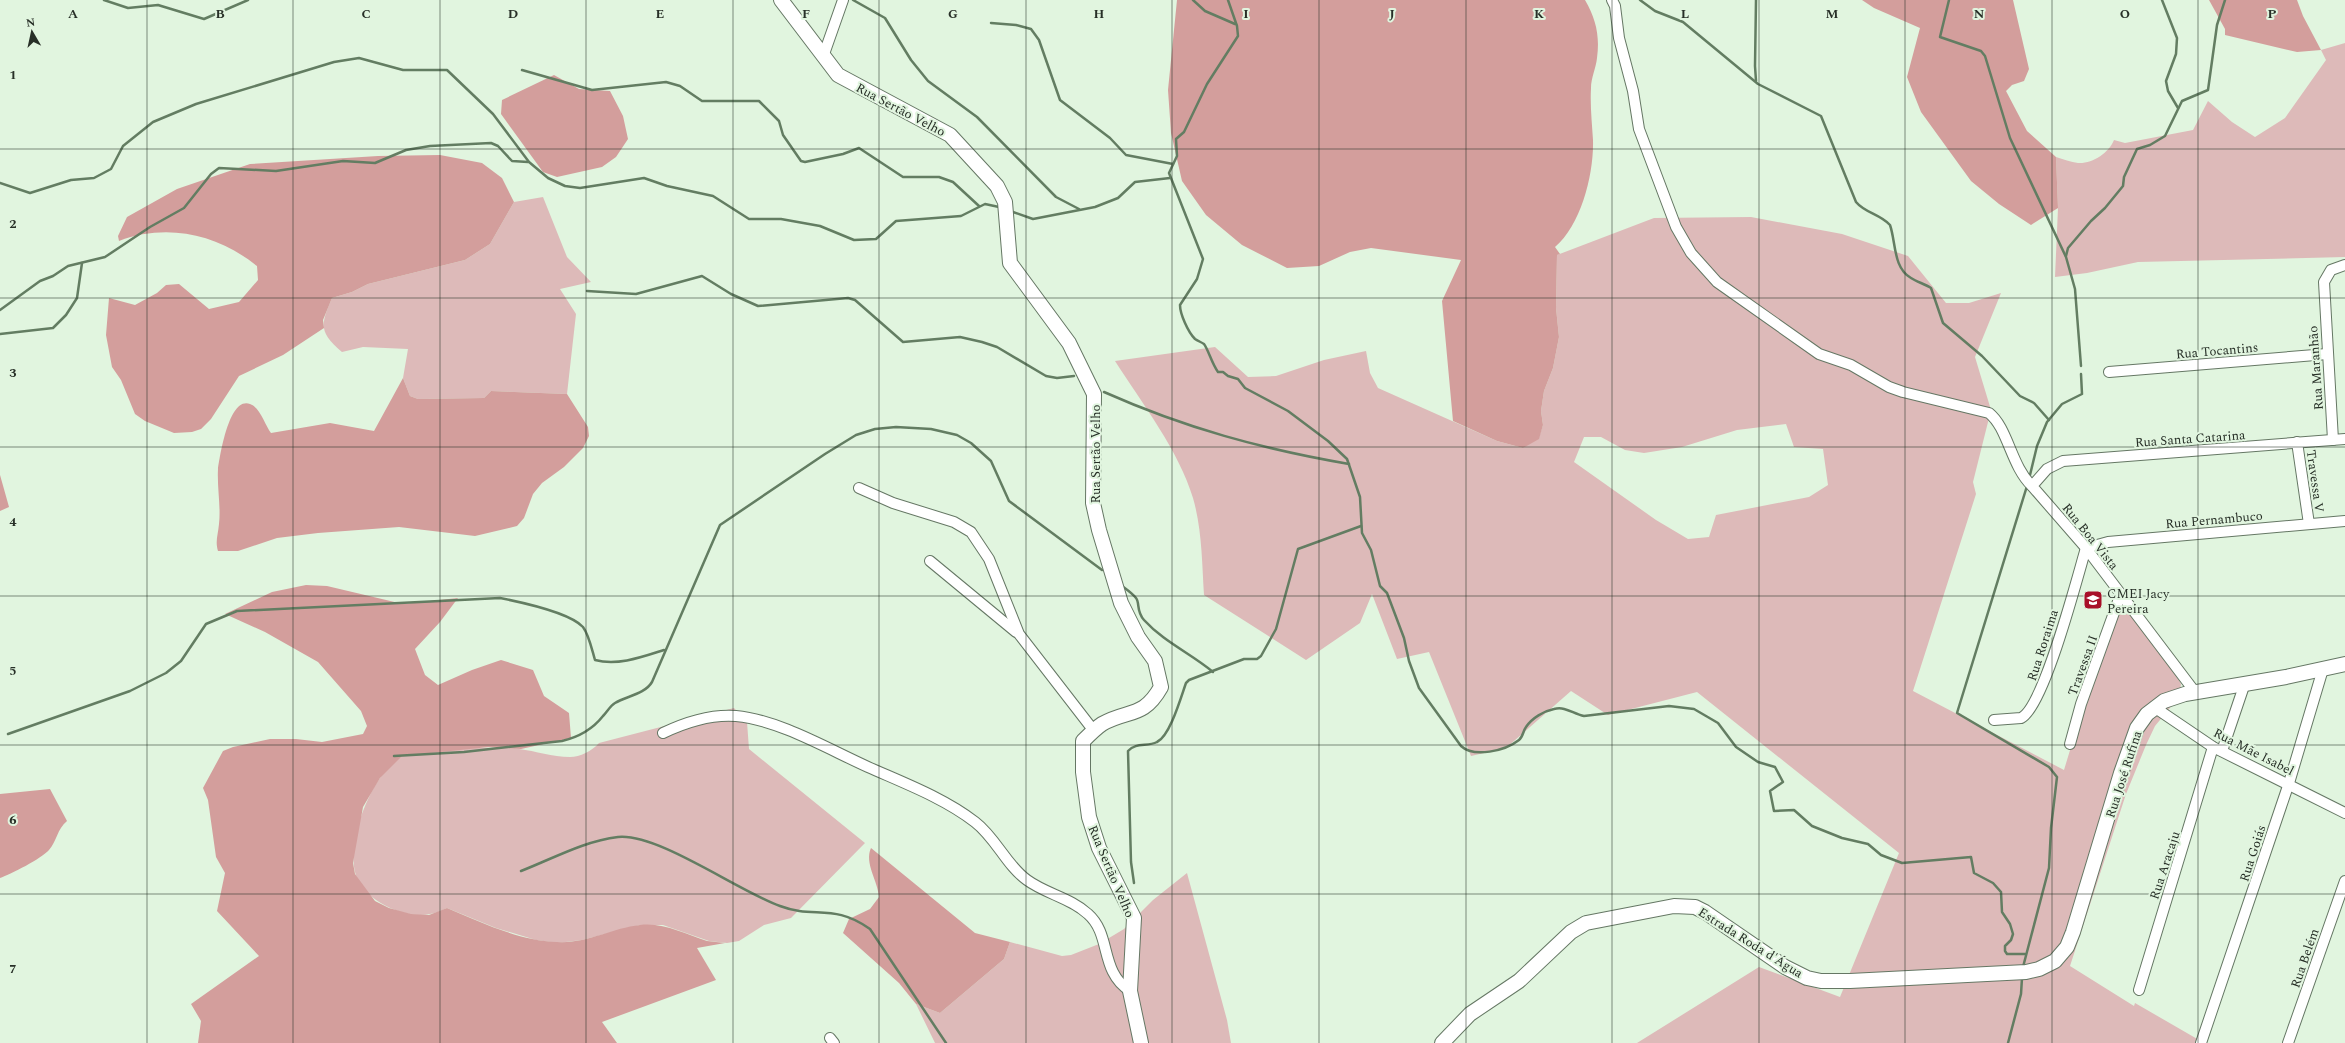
<svg xmlns="http://www.w3.org/2000/svg" width="2345" height="1043" font-family="Spectral,serif">
  <style>
    .green { fill: #ddbab9; fill-rule: evenodd }
    .forest { fill: #d39e9c }
    .lines { fill: none; stroke-linecap: round; stroke-linejoin: round }
    .stream { stroke: #637d62; stroke-width: 2.5 }
    .street-casing { stroke: #657764; stroke-width: 12 }
    .secondary-casing { stroke: #657764; stroke-width: 16 }
    .street { stroke: #fff; stroke-width: 10 }
    .secondary { stroke: #fff; stroke-width: 14 }
    .grid { fill: none; stroke: #272f27; stroke-width: 1; stroke-opacity: 0.55 }
    .labels { text-anchor: middle; stroke-width: 4; stroke-linejoin: round; paint-order: stroke }
    .street-label { font-size: 13px; fill: #272f27; stroke: #e1f5df }
    .poi-label { font-size: 13px; fill: #272f27; stroke: #e1f5df; text-anchor: start }
    .grid-label { font-size: 13px; text-anchor: middle; font-weight: bold; fill: #272f27; stroke: #e1f5df; stroke-width: 4; stroke-linejoin: round; paint-order: stroke }
  </style>
  <rect width="100%" height="100%" fill="#e1f5df"/>
  <!-- green -->
  <g class="green">
    <path d="M2345,43V257L2138,262L2087,273L2055,277L2058,208L2056,157C2063,159 2071,162 2078,163C2092,164 2109,153 2114,140L2125,143L2193,130L2208,101L2232,122L2255,137L2285,118L2326,60L2321,50Z"/>
    <path d="M543,197L567,257L591,282L560,289L576,314L567,394L491,391L484,398L418,399L410,396L403,378L408,349L363,347L342,352C318,332 321,324 332,298L352,292L368,284L465,260L490,244L514,202Z"/>
    <path d="M1751,217L1842,234L1908,256L1946,303H1969L2001,293L1975,357L1991,410L1973,482L1976,494L1913,691L2064,770L2116,599L2157,642L2181,684L2179,697L2155,726L2146,745L2126,794L2070,966L2134,1006L2135,1003L2199,1040L2198,1043H1637L1759,967L1840,997L1899,853L1697,692L1608,715L1571,691L1506,748L1471,756L1429,652L1397,659L1372,594L1360,623L1306,660L1204,595C1202,563 1202,529 1193,498C1179,451 1142,403 1115,361L1215,347L1248,377L1276,376L1324,360L1366,351L1370,373L1378,388L1497,441L1523,448L1539,437L1543,425L1541,411L1544,391L1553,368L1559,337L1556,308L1557,255L1654,218ZM1786,424L1794,447L1823,449L1828,485L1809,497L1716,515L1709,537L1688,539L1656,520L1574,462L1584,437H1601L1625,450L1644,453L1682,447L1737,430Z"/>
    <path d="M734,708L747,722L749,749L865,843L791,918L764,925L739,941L727,943L709,941L663,925H640L582,940L558,943L536,940L496,928L447,908C442,910 436,913 430,914C404,920 361,899 355,872C347,839 372,773 402,756C415,749 502,746 519,749C536,751 552,757 570,757C580,757 592,751 599,743Z"/>
    <polygon points="1187,873 1227,1020 1231,1043 935,1043 916,1004 940,1013 1004,959 1010,942 1062,956 1071,955 1099,944 1124,929 1153,900"/>
  </g>
  <!-- forest -->
  <g class="forest">
    <path d="M1177,0H1585C1596,19 1600,36 1597,58C1596,68 1591,78 1591,88C1590,106 1592,123 1593,140C1594,174 1581,225 1555,247L1560,254L1557,255L1556,308L1559,337L1553,368L1544,391L1541,411L1543,425L1539,439L1523,448L1497,441L1453,421L1442,301L1461,260L1371,248L1350,252L1319,266L1287,268L1242,245L1206,215L1182,181L1171,133L1168,90Z"/>
    <polygon points="1862,0 2013,0 2029,69 2024,81 2012,85 2006,91 2027,131 2056,157 2058,208 2031,225 1999,204 1971,181 1921,112 1907,77 1920,28 1874,8"/>
    <polygon points="2209,0 2297,0 2303,16 2321,50 2297,52 2225,35 2225,29"/>
    <polygon points="554,75 579,89 610,91 623,116 628,139 616,157 602,167 557,177 543,172 501,114 502,100"/>
    <path d="M440,155L482,163L502,178L514,202L490,244L465,260L368,284L352,292L332,298L323,320L324,328L283,355L239,376L211,419L201,429L192,432L174,433L145,421L135,414L121,380L112,367L106,335L109,298L135,305L157,293L166,285L179,284L209,309L239,302L258,280L257,266C217,234 167,223 119,241L118,236L127,217L177,189L250,164L378,156Z"/>
    <path d="M403,378L410,396L418,399L484,398L491,391L567,394L588,427L589,436L583,448L564,467L542,483L533,494L524,518L517,526L475,536L399,527L318,533L277,538L238,551H218C215,541 218,535 219,524C221,506 217,488 218,469C220,456 229,396 250,404C260,407 265,425 271,433L330,423L374,431Z"/>
    <polygon points="0,475 9,507 0,511"/>
    <path d="M306,585L327,586L403,604L458,598L440,622L415,649L425,675L438,685L472,670L501,660L533,670L544,696L569,713L571,738L521,749L489,747L402,756L380,778L363,807L353,863L355,874L375,901L389,908L411,914L429,915L447,908C481,922 519,941 557,942C586,944 612,928 640,925C663,922 685,934 707,941C713,942 719,942 725,943L697,948L716,980L602,1022L617,1043H198L201,1021L191,1004L259,956L217,911L225,873L216,857L208,800L203,788L223,751L233,747L270,739H296L322,742L363,734L367,726L361,711L318,662L265,632L225,614L272,592Z"/>
    <path d="M50,789L67,821C57,829 57,841 49,850C41,859 11,874 0,878V794Z"/>
    <path d="M871,848L975,933L1010,942L1004,959L940,1013L916,1004L899,983L843,933L849,919L870,909L879,897C878,881 864,863 871,848Z"/>
  </g>
  <g class="lines">
    <!-- stream -->
    <g class="stream">
      <polyline points="104,0 128,8 158,5 204,19 248,0"/>
      <polyline points="853,0 885,18 911,60 928,81 977,117 1056,197 1079,209"/>
      <polyline points="1193,0 1205,11 1235,24"/>
      <path d="M1228,0L1237,26L1238,36L1207,84L1184,132L1176,139L1177,156L1169,173L1203,259L1197,279L1180,305C1180,314 1188,332 1195,339C1198,341 1201,342 1204,344C1208,349 1212,364 1218,372H1223L1228,376L1238,379L1245,388L1288,411L1328,441L1347,459L1360,497L1362,533L1371,550L1380,586L1387,593L1404,638L1409,661L1419,688L1461,746C1474,758 1505,751 1519,740C1523,737 1523,731 1526,727C1532,718 1544,711 1554,709C1566,706 1573,714 1584,716L1669,706L1694,709L1718,723L1736,747L1758,762L1775,767L1783,782L1770,791L1774,811L1794,810L1812,826L1842,838L1868,844L1881,855L1902,863L1971,857L1974,873L1993,883L2001,892L2002,912L2010,924L2013,934L2011,940L2005,946V951L2007,954H2025"/>
      <path d="M1640,0L1655,11L1683,22L1758,84L1821,116L1856,202C1865,213 1880,214 1890,225C1896,242 1893,268 1911,278C1917,282 1925,284 1931,288L1943,323L1982,356L2020,396L2034,403L2049,420"/>
      <polyline points="1756,0 1755,66 1756,81"/>
      <polyline points="1949,0 1940,37 1981,51 1985,56 2010,138 2066,257 2075,289 2081,366"/>
      <polyline points="2162,0 2177,38 2176,54 2166,81 2168,91 2178,108"/>
      <polyline points="991,23 1016,25 1031,29 1039,40 1060,100 1110,138 1126,155 1173,164"/>
      <polyline points="522,70 592,90 666,82 680,86 702,101 759,101 779,121 783,135 801,161 805,162 843,154 859,148 903,177 939,177 953,182 979,206"/>
      <polyline points="0,183 30,193 71,180 94,178 111,169 123,146 153,122 196,104 334,62 359,58 403,70 447,70 493,114 529,162 548,178 565,186 580,188 644,178 667,186 713,196 749,219 781,219 820,226 854,240 876,239 896,221 961,216 985,204 999,207"/>
      <polyline points="1013,212 1033,219 1095,207 1118,198 1135,182 1170,178"/>
      <polyline points="2066,256 2068,248 2091,221 2105,208 2123,186 2124,177 2137,149 2150,145 2165,136 2182,101 2208,90 2217,25 2225,0"/>
      <polyline points="587,291 636,294 702,276 731,294 758,306 848,298 855,300 903,342 960,337 982,342 997,347 1046,376 1057,378 1074,376"/>
      <polyline points="0,310 40,281 53,276 68,266 105,257 150,227 184,208 211,174 219,168 276,171 343,161 375,163 406,150 430,146 491,143 498,146 512,161 528,162"/>
      <polyline points="0,334 53,328 66,315 77,298 82,263"/>
      <path d="M1104,392C1185,428 1262,449 1349,464"/>
      <polyline points="2030,475 2037,446 2047,422 2062,404 2082,394 2081,374"/>
      <path d="M1122,586C1126,589 1132,593 1136,598C1140,603 1136,611 1144,620C1164,642 1190,653 1213,672"/>
      <path d="M8,734L130,691L166,673L181,661L206,624L237,611L500,598C520,602 569,612 583,627C589,635 592,650 595,660C618,666 642,657 664,650"/>
      <path d="M394,756L464,752L562,741C579,737 592,730 603,716C607,712 610,706 615,703C627,696 645,694 652,682L720,525L825,454L856,435L875,429L896,427L931,429L957,435L971,443L991,461L1009,501L1102,570"/>
      <path d="M521,871C552,859 584,841 618,837C658,833 738,891 780,906C814,919 834,903 870,929L946,1043"/>
      <path d="M1134,883L1131,862L1128,751C1136,742 1147,747 1157,742C1170,736 1181,697 1186,683L1189,680L1244,659H1257L1261,656L1276,629L1298,549L1361,526"/>
      <polyline points="2023,967 2049,868 2051,828 2057,777 2049,767 1957,713 2027,486"/>
      <polyline points="2008,1043 2021,994 2022,978"/>
    </g>
    <!-- street casing -->
    <g class="street-casing">
      <g id="street">
        <path d="M1612,0L1615,6L1619,38L1633,91L1639,129L1676,227L1691,253L1717,282L1819,354L1851,365L1889,387L1903,392L1989,413C2008,428 2011,466 2032,486"/>
        <polyline points="824,54 843,0"/>
        <polyline points="2109,372 2327,354"/>
        <polyline points="2333,440 2324,282 2331,270 2345,265"/>
        <polyline points="2297,442 2309,524"/>
        <polyline points="859,488 893,503 954,522 971,532 989,559 1019,634 1094,731"/>
        <polyline points="930,561 1016,632"/>
        <polyline points="2195,692 2086,548 2032,486 2047,469 2063,461 2345,439"/>
        <polyline points="2154,707 2213,747 2345,813"/>
        <path d="M1994,720L2021,718C2044,707 2077,578 2086,548L2108,542L2345,521"/>
        <path d="M663,733C686,722 710,714 736,716C779,720 828,749 868,767C904,783 944,798 975,822C996,838 1006,865 1027,880C1046,894 1071,898 1088,914C1112,935 1099,971 1130,991"/>
        <polyline points="2070,744 2081,704 2120,596"/>
        <polyline points="2222,751 2245,683"/>
        <polyline points="2139,990 2213,747"/>
        <polyline points="830,1038 834,1043"/>
        <polyline points="2201,1043 2289,783 2323,669"/>
        <polyline points="2288,1043 2345,881"/>
      </g>
    </g>
    <!-- secondary casing -->
    <g class="secondary-casing">
      <g id="secondary">
        <path d="M781,0L838,75L950,135L997,186L1005,202L1010,263L1069,343L1094,394L1093,503L1099,530L1121,603L1138,637L1155,661L1161,687C1143,719 1128,709 1102,724C1096,728 1089,735 1083,741V772L1089,817L1099,848L1134,918L1130,991L1141,1043"/>
        <polyline points="1442,1043 1470,1014 1519,981 1571,932 1586,923 1674,906 1695,907 1705,912 1785,967 1807,978 1821,981 1850,981 2026,972 2039,969 2055,961 2067,947 2073,932 2121,773 2137,728 2147,714 2164,701 2185,694 2286,677 2345,664"/>
      </g>
    </g>
    <!-- street -->
    <use href="#street" class="street"/>
    <!-- secondary -->
    <use href="#secondary" class="secondary"/>
  </g>
  <!-- grid -->
  <path class="grid" d="M147,0V1043M293,0V1043M440,0V1043M586,0V1043M733,0V1043M879,0V1043M1026,0V1043M1172,0V1043M1319,0V1043M1466,0V1043M1612,0V1043M1759,0V1043M1905,0V1043M2052,0V1043M2198,0V1043M0,149H2345M0,298H2345M0,447H2345M0,596H2345M0,745H2345M0,894H2345"/>
  <!-- icons -->
  <defs>
    <g id="school-square" transform="scale(1)"><rect x="-9" y="-9" width="18" height="18" rx="4" fill="#a81029" stroke="#e1f5df"/><path d="M0-5L7-2L0 1L-7-2ZM-4 1L0 2.5L4 1V4Q0 6-4 4Z" fill="#fff"/></g>
  </defs>
  <g fill-rule="evenodd">
    <use href="#school-square" x="2093" y="600"/>
  </g>
  <g class="labels">
    <!-- street labels -->
    <g class="street-label">
      <text transform="translate(901 109) rotate(28)" y="5">Rua Sertão Velho</text>
      <text transform="translate(2217 350) rotate(-5)" y="5">Rua Tocantins</text>
      <text transform="translate(2315 368) rotate(-94)" y="5">Rua Maranhão</text>
      <text transform="translate(2190 438) rotate(-4)" y="5">Rua Santa Catarina</text>
      <text transform="translate(1095 454) rotate(-90)" y="5">Rua Sertão Velho</text>
      <text transform="translate(2316 481) rotate(82)" y="5">Travessa V</text>
      <text transform="translate(2214 519) rotate(-5)" y="5">Rua Pernambuco</text>
      <text transform="translate(2091 536) rotate(51)" y="5">Rua Boa Vista</text>
      <text transform="translate(2042 645) rotate(-72)" y="5">Rua Roraima</text>
      <text transform="translate(2082 665) rotate(-70)" y="5">Travessa II</text>
      <text transform="translate(2254 751) rotate(27)" y="5">Rua Mãe Isabel</text>
      <text transform="translate(2123 774) rotate(-72)" y="5">Rua José Rufina</text>
      <text transform="translate(2252 853) rotate(-72)" y="5">Rua Goiás</text>
      <text transform="translate(2164 865) rotate(-72)" y="5">Rua Aracaju</text>
      <text transform="translate(1112 871) rotate(67)" y="5">Rua Sertão Velho</text>
      <text transform="translate(1751 942) rotate(32)" y="5">Estrada Roda d'Água</text>
      <text transform="translate(2304 958) rotate(-71)" y="5">Rua Belém</text>
    </g>
    <!-- poi labels -->
    <g class="poi-label">
      <text x="2107" y="598">CMEI Jacy<tspan x="2107" dy="15">Pereira</tspan></text>
    </g>
  </g>
  <g class="grid-label">
    <text x="73" y="18">A</text>
    <text x="220" y="18">B</text>
    <text x="366" y="18">C</text>
    <text x="513" y="18">D</text>
    <text x="660" y="18">E</text>
    <text x="806" y="18">F</text>
    <text x="953" y="18">G</text>
    <text x="1099" y="18">H</text>
    <text x="1246" y="18">I</text>
    <text x="1392" y="18">J</text>
    <text x="1539" y="18">K</text>
    <text x="1685" y="18">L</text>
    <text x="1832" y="18">M</text>
    <text x="1979" y="18">N</text>
    <text x="2125" y="18">O</text>
    <text x="2272" y="18">P</text>
    <text x="13" y="79">1</text>
    <text x="13" y="228">2</text>
    <text x="13" y="377">3</text>
    <text x="13" y="526">4</text>
    <text x="13" y="675">5</text>
    <text x="13" y="824">6</text>
    <text x="13" y="973">7</text>
  </g>
  <!-- north arrow -->
  <g transform="translate(32 32) rotate(351)" stroke="#e1f5df" stroke-width="3" paint-order="stroke">
  <path d="M0-3L7 15L0 10L-7 15Z" fill="#272f27"/>
  <text y="-6" font-size="11" font-weight="bold" text-anchor="middle" fill="#272f27">N</text>
  </g>
</svg>
